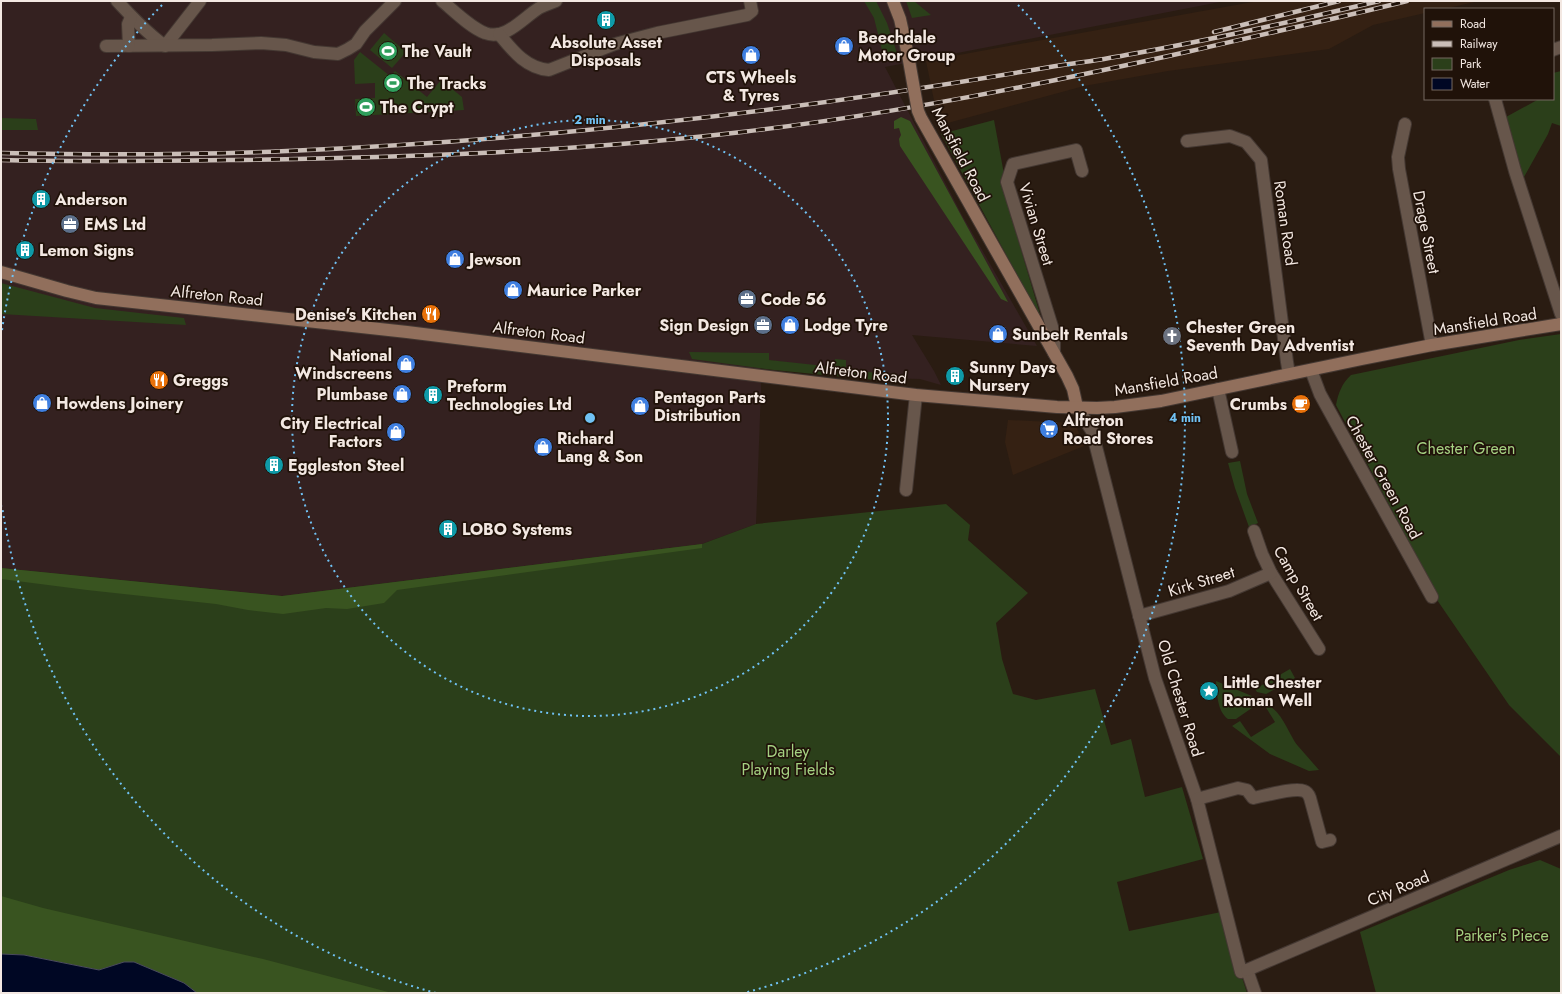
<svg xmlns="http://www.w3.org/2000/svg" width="1562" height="994" font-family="Jost,sans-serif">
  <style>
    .built { fill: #352113 }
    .industrial { fill: #342120 }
    .green { fill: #2b3f1a }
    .forest { fill: #395420 }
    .water { fill: #000724; stroke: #494a5d }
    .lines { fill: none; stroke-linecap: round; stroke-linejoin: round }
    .street-casing { stroke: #443832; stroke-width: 14 }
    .secondary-casing { stroke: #443832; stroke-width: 14 }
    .street { stroke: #67564b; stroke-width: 12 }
    .secondary { stroke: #916f5c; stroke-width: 12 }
    .rail-casing { stroke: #cabeb8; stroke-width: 4.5 }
    .rail { stroke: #201209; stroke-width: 3; stroke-dasharray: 9; stroke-linecap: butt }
    .secondary-bridge-casing { stroke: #443832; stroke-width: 14; stroke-linecap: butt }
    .secondary-bridge { stroke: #916f5c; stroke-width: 12 }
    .ring { fill: none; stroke: #70c2f4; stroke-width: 2; stroke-dasharray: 2 4 }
    .labels { text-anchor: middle; stroke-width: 3.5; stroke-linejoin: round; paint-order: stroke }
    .poi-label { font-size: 16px; font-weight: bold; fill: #f3e8e2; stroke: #201209; text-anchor: start }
    .street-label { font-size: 16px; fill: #f3e8e2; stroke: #201209 }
    .park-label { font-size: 16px; fill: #a5d182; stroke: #201209 }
    .centre { fill: #70c2f4; stroke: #201209; stroke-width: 2 }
    .ring-label { font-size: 12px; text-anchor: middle; font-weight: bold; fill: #70c2f4; stroke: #201209; stroke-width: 3.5; stroke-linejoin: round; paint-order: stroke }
  </style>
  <rect width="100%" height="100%" fill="#2a1c12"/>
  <!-- built -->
  <g class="built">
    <polygon points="1258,1 1479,1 1444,9 1425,9 1425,13 1373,25 1329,49 1168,71 1084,86 944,124 937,115 926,61"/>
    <polygon points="1008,420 1075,423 1084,446 1013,475 1005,442"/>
  </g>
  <!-- industrial -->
  <polygon class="industrial" points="1,1 1225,1 885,67 962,215 1037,346 912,335 934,371 941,385 920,379 885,378 843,370 760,359 761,389 756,524 702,544 282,596 1,568"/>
  <!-- green -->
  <g class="green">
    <polygon points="864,1 876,1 887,23 897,53 883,54 874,18"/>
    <polygon points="906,1 914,1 931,15 912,18"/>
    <polygon points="384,33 406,52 392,68 370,50"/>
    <polygon points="360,52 390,76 395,71 427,97 441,80 462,97 464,110 356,116 355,99 375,98 375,83 355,84 354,60"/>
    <polygon points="1561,71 1561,126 1552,123 1548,134 1524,177 1520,176 1506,117 1539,99 1553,99 1553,73"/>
    <polygon points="1,118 36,119 38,130 1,130"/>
    <polygon points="994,120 1004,174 1001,182 1042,321 941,134"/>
    <polygon points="1,283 95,308 184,318 186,325 1,314"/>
    <path d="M1561,334V757L1509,705L1435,597L1419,568L1408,540L1336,405C1338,394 1342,383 1351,375L1519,340Z"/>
    <polygon points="689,352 769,353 769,360 834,367 835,359 846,360 846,369 892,375 897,378 895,382 885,381 774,370 692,359"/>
    <polygon points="1240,461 1247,494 1258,523 1249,527 1235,488 1228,463"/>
    <polygon points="946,504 970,525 968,540 1028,593 996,623 1002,659 1013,694 1036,700 1095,689 1111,745 1131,739 1145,797 1182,787 1203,859 1117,882 1129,931 1221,912 1247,993 197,993 189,986 24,955 1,954 1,568 282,596 702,544 756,524"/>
    <polygon points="1290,669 1295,678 1266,694 1257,692 1255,689"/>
    <path d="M1216,681L1259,699V703L1236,719H1228C1217,711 1217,693 1216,681Z"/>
    <path d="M1268,705C1283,713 1288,733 1298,746C1305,754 1312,762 1319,770L1309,771L1270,754L1232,726L1240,721L1251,737L1275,722L1265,706Z"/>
    <polygon points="1540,860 1561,869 1561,993 1376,993 1360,932 1509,870"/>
  </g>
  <!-- forest -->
  <g class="forest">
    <polygon points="901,117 910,121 1008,302 1001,299 900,146 899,139 901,135 899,128 894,129 894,121"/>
    <polygon points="702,544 702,548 397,590 384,603 347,609 326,608 283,614 248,610 216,604 87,590 1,579 1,568 282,596"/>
    <polygon points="1,896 43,908 263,959 392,993 197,993 184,983 134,962 110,966 99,970 24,955 1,954"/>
  </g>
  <!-- water -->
  <polygon class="water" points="1,954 24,955 99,970 124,962 134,962 184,983 197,993 1,993"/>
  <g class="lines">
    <!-- street casing -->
    <g class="street-casing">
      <g id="street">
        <path d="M117,1C132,17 147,33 165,46L200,1"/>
        <path d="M442,1C454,11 471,28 485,33C505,41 523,18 539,8C545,5 551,3 556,1"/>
        <path d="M499,34C513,51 526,68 549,70L615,44L657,33L747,15L752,11L750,1"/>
        <polyline points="106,46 212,45 261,43 286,45 314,52 338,54 348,49 356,44 365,31 395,1"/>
        <polyline points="129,46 128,24 131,17"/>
        <polyline points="1553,50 1561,47"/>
        <polyline points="1495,99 1515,171 1561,314"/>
        <polyline points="1405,124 1398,157 1399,169 1432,345"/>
        <polyline points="1187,141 1230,136 1246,142 1261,160 1287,362 1289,374"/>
        <polyline points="1054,353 1054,333 1007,182 1013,164 1076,150 1082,171"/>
        <polyline points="1311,370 1320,394 1432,597"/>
        <polyline points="1218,389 1232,452"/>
        <polyline points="1077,407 1092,431 1155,678 1197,799 1241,972 1247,970 1255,993"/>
        <polyline points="906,490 916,395"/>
        <polyline points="1254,531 1262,554 1271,573 1319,649"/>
        <polyline points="1139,616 1229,591 1271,573"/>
        <path d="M1197,799L1238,788L1247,790L1253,798C1264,796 1295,787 1304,791C1307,792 1309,795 1310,798L1322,842L1330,840"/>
        <polyline points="1247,970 1561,836"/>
      </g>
    </g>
    <!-- secondary casing -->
    <g class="secondary-casing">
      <g id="secondary">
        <polyline points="893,1 900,19 908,55"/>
        <polyline points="921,118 1067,376 1073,389 1077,407"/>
        <polyline points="1,272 67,291 96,298 407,332 916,395 1057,407 1097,408 1115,407 1161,401 1362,359 1432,345 1561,324"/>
      </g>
    </g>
    <!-- street -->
    <use href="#street" class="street"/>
    <!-- secondary -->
    <use href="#secondary" class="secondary"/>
    <!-- rail casing -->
    <g class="rail-casing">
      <g id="rail">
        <polyline points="1214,32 1339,1"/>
        <path d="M1,153C96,155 192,155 287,151C543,140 798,111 1050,67C1076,63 1101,60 1126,55C1211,40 1295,21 1379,1"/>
        <path d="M1,160C77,162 153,161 229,160C401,158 572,152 742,132C894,114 1043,84 1191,51C1263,34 1335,19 1407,1"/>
      </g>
    </g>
    <!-- rail -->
    <use href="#rail" class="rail"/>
    <!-- secondary-bridge casing -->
    <g class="secondary-bridge-casing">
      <polyline id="secondary-bridge" points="908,55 918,111 921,118"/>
    </g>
    <!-- secondary-bridge -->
    <use href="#secondary-bridge" class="secondary-bridge"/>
  </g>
  <!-- distance rings -->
  <g class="ring">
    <circle cx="590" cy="418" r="298"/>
    <path d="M436 993A595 595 0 0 1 2 506M2 330A595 595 0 0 1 162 5M1018 5A595 595 0 0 1 744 993"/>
  </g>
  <!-- icons -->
  <defs>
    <g id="building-disc" transform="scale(1)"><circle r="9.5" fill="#0f9aa8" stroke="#201209"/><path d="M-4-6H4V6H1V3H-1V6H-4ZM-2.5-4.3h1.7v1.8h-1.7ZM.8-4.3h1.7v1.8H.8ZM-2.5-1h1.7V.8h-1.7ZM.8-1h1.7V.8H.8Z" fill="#fff"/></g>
    <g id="shop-disc" transform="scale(1)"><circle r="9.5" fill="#3f7fe0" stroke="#201209"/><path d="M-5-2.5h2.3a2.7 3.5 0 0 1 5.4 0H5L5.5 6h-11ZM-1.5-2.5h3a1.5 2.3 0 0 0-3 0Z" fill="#fff"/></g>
    <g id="stadium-disc" transform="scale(1)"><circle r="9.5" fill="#2e9e5b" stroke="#201209"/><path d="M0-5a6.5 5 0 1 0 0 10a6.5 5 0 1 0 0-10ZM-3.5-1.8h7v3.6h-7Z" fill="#fff"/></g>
    <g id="office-disc" transform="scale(1)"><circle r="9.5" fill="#5c6f8a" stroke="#201209"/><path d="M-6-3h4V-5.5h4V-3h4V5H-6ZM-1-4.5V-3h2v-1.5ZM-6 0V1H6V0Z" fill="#fff"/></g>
    <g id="restaurant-disc" transform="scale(1)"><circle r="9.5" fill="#e8710a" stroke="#201209"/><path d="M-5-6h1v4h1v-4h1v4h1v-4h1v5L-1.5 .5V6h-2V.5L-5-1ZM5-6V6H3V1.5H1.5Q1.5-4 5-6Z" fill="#fff"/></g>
    <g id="church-disc" transform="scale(1)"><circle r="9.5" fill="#6b7280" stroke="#201209"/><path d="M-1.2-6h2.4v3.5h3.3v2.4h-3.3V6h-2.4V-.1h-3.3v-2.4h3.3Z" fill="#fff"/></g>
    <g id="cafe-disc" transform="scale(1)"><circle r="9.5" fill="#e8710a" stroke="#201209"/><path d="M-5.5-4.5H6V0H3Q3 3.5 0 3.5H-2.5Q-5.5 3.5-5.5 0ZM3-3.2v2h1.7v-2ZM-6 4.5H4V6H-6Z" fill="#fff"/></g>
    <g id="supermarket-disc" transform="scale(1)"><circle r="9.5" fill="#3f7fe0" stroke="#201209"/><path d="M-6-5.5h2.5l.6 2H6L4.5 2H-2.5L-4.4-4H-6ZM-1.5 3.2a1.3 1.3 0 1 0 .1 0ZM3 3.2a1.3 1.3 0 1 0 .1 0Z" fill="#fff"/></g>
    <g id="sight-disc" transform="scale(1)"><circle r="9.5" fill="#0f9aa8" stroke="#201209"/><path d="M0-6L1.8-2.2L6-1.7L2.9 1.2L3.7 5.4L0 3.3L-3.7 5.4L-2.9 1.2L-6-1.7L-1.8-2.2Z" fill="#fff"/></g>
  </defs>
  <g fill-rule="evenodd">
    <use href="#building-disc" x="606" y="20"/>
    <use href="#shop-disc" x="844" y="46"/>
    <use href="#stadium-disc" x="388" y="51"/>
    <use href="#shop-disc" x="751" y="55"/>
    <use href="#stadium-disc" x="393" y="83"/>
    <use href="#stadium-disc" x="366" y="107"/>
    <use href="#building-disc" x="41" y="199"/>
    <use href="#office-disc" x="70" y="224"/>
    <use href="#building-disc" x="25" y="250"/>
    <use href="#shop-disc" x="455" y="259"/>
    <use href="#shop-disc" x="513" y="290"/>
    <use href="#office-disc" x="747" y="299"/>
    <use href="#restaurant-disc" x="431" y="314"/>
    <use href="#office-disc" x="763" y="325"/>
    <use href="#shop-disc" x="790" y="325"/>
    <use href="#shop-disc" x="998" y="334"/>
    <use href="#church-disc" x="1172" y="336"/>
    <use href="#shop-disc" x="406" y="364"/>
    <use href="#building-disc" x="955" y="376"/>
    <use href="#restaurant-disc" x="159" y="380"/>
    <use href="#shop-disc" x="402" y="394"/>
    <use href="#building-disc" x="433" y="395"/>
    <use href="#shop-disc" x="42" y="403"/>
    <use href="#cafe-disc" x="1301" y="404"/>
    <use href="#shop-disc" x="640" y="406"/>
    <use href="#supermarket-disc" x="1049" y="429"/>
    <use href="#shop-disc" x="396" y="432"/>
    <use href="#shop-disc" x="543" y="447"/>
    <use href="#building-disc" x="274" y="465"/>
    <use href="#building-disc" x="448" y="529"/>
    <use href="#sight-disc" x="1209" y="691"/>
  </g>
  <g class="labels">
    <!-- poi labels -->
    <g class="poi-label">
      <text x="858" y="43">Beechdale<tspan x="858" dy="18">Motor Group</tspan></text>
      <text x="606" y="48" text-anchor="middle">Absolute Asset<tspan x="606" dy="18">Disposals</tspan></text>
      <text x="402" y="57">The Vault</text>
      <text x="751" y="83" text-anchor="middle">CTS Wheels<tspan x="751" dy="18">&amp; Tyres</tspan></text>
      <text x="407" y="89">The Tracks</text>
      <text x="380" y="113">The Crypt</text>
      <text x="55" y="205">Anderson</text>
      <text x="84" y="230">EMS Ltd</text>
      <text x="39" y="256">Lemon Signs</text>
      <text x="469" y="265">Jewson</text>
      <text x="527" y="296">Maurice Parker</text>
      <text x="761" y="305">Code 56</text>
      <text x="417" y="320" text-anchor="end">Denise's Kitchen</text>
      <text x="749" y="331" text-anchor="end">Sign Design</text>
      <text x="804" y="331">Lodge Tyre</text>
      <text x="1186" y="333">Chester Green<tspan x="1186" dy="18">Seventh Day Adventist</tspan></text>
      <text x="1012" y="340">Sunbelt Rentals</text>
      <text x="392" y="361" text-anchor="end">National<tspan x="392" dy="18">Windscreens</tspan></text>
      <text x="969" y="373">Sunny Days<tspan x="969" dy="18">Nursery</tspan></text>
      <text x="173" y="386">Greggs</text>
      <text x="447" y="392">Preform<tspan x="447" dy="18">Technologies Ltd</tspan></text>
      <text x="388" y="400" text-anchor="end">Plumbase</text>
      <text x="654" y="403">Pentagon Parts<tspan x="654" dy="18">Distribution</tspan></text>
      <text x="56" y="409">Howdens Joinery</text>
      <text x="1287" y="410" text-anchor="end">Crumbs</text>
      <text x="1063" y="426">Alfreton<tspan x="1063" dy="18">Road Stores</tspan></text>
      <text x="382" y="429" text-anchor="end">City Electrical<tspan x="382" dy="18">Factors</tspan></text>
      <text x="557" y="444">Richard<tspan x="557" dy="18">Lang &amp; Son</tspan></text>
      <text x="288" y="471">Eggleston Steel</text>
      <text x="462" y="535">LOBO Systems</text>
      <text x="1223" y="688">Little Chester<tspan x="1223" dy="18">Roman Well</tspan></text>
    </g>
    <!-- street labels -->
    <g class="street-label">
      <text transform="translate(961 154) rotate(62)" y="6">Mansfield Road</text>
      <text transform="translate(1286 223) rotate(82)" y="6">Roman Road</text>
      <text transform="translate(1037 224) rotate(73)" y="6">Vivian Street</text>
      <text transform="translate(1427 232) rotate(79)" y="6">Drage Street</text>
      <text transform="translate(217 295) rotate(6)" y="6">Alfreton Road</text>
      <text transform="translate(1485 321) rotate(-9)" y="6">Mansfield Road</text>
      <text transform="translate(539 332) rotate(7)" y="6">Alfreton Road</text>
      <text transform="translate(861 372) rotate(7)" y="6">Alfreton Road</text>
      <text transform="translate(1166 381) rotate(-10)" y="6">Mansfield Road</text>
      <text transform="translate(1384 477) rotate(61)" y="6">Chester Green Road</text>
      <text transform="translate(1201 581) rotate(-17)" y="6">Kirk Street</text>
      <text transform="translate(1299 583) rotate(60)" y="6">Camp Street</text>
      <text transform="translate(1181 698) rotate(73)" y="6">Old Chester Road</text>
      <text transform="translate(1398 888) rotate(-23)" y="6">City Road</text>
    </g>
    <!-- park labels -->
    <g class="park-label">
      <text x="1466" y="454">Chester Green</text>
      <text x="788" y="757">Darley<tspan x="788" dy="18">Playing Fields</tspan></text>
      <text x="1502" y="941">Parker's Piece</text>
    </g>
  </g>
  <circle cx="590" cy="418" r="6" class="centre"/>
  <g class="ring-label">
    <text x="590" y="124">2 min</text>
    <text x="1185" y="422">4 min</text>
  </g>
  <!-- border -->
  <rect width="1562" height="994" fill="none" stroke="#f3e8e2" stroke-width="4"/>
  <!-- legend -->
  <rect x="1424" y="8" width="130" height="92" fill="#201209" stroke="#746860"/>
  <rect x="1432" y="21" width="20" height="6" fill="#916f5c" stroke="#746860"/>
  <text x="1460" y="28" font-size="12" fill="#f3e8e2">Road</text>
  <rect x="1432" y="41" width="20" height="6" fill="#cabeb8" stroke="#746860"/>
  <text x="1460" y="48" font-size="12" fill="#f3e8e2">Railway</text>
  <rect x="1432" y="58" width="20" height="12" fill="#2b3f1a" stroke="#746860"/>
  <text x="1460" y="68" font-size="12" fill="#f3e8e2">Park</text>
  <rect x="1432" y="78" width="20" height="12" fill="#000724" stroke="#746860"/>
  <text x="1460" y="88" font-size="12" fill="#f3e8e2">Water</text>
</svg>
